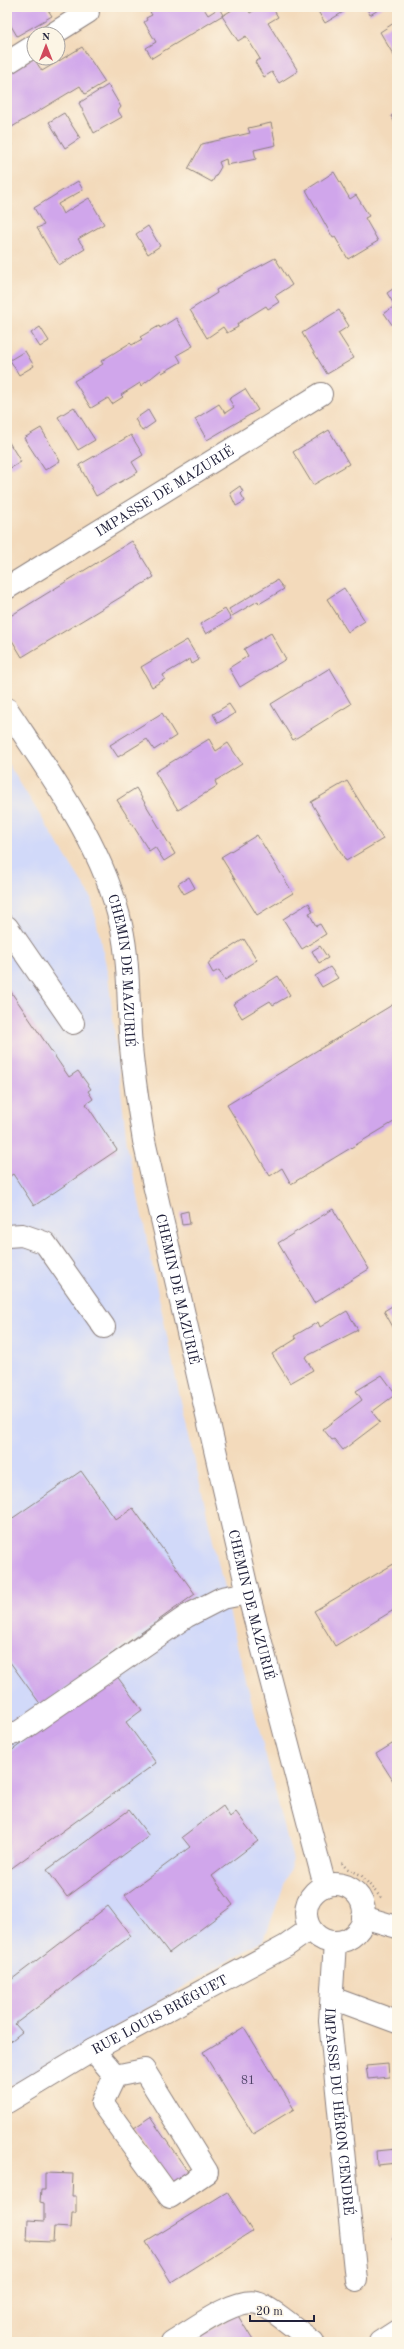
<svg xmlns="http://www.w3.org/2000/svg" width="404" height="2349" font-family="'Old Standard TT',serif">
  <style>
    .built { fill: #d1d9f9 }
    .building { fill: #d0a6eb }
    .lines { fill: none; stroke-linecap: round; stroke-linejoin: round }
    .minor-casing { stroke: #8a7e7b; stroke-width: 24 }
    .path { stroke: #8a7e7b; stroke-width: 2.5; stroke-dasharray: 1 3; stroke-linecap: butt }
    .minor { stroke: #fff; stroke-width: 22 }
    .labels { text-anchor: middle; stroke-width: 3.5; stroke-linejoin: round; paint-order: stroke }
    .number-label { font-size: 12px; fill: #4e4367 }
    .street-label { font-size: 14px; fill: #22223b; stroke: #fcf5e5 }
  </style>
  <rect width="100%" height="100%" fill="#fcf5e5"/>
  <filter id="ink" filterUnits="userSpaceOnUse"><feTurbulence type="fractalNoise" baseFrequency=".025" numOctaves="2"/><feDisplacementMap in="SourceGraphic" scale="8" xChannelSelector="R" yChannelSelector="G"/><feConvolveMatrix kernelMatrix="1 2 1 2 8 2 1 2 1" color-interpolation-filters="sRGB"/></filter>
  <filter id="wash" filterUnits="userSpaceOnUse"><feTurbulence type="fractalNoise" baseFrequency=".012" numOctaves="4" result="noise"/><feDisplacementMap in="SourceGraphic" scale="16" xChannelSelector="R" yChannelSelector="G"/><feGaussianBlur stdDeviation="0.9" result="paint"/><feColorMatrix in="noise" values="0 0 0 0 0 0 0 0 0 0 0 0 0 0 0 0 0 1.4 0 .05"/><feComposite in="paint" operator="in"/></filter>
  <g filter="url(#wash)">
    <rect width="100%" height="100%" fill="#f3dabb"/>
    <!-- built -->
    <polygon class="built" points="7,762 91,897 108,974 127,1144 176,1379 236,1641 293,1860 264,1940 14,2086 7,2085"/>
    <g id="blocks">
      <!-- building -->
      <g class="building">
        <polygon points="14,7 46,7 52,16 17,36 7,19 7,11"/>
        <polygon points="158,7 203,7 208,15 219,8 223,15 152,58 146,48 156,42 144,22 147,20 146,18 152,15 150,12"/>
        <polygon points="237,7 247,7 250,13 260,7 272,7 278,17 268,23 298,71 279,83 272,72 264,77 255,62 260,59 246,36 238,41 222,16"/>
        <polygon points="319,7 343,7 345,11 325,23 316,8"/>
        <polygon points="366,7 383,7 370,15"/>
        <polygon points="397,21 397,61 380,32"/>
        <polygon points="82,47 105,82 85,94 80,86 7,130 7,74 33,57 42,71"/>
        <polygon points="108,85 121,107 118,111 122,117 94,133 79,103"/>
        <polygon points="64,113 80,138 65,148 49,122"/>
        <polygon points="397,113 397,126 391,116"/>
        <polygon points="271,123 276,145 254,150 256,159 227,165 226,159 219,162 221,167 212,182 188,169 202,144 250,133 248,128"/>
        <polygon points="7,136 12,145 7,148"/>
        <polygon points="334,172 350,199 356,195 369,216 365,218 378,241 348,259 335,237 333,238 306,190"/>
        <polygon points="78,181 83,190 58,204 63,214 89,198 104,224 78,239 85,249 59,265 37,228 44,225 34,208"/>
        <polygon points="148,226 160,246 148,254 136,234"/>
        <polygon points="275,258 292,285 275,296 279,302 268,309 266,306 237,324 238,327 227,333 223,327 207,338 190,310 217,293 216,290"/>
        <polygon points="397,286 397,324 393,326 384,313 395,306 387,293"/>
        <polygon points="339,310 349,326 338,333 354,358 327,374 302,333"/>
        <polygon points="176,318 193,346 177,355 181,362 162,373 161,370 141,386 140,383 121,395 123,397 112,404 108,398 91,408 74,381 103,364 101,361 130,343 132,345 142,339 140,337 159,326 160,328"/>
        <polygon points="40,327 49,341 40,347 31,333"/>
        <polygon points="25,351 34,366 19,375 10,360"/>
        <polygon points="245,389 258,410 207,440 195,419 219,404 225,413 234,407 229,399"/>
        <polygon points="74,407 95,440 78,450 58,417"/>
        <polygon points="148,410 155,422 142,431 135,419"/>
        <polygon points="41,428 60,461 45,470 24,438"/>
        <polygon points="329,430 349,464 313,485 293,452"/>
        <polygon points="131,435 143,455 132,462 138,472 96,496 79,465"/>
        <polygon points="7,439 21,462 11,468 9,464 7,465"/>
        <polygon points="240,486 243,492 241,494 245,501 236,506 230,493"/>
        <polygon points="132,541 154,577 22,657 7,632 7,618"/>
        <polygon points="277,580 284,589 259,604 258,601 232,616 229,609"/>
        <polygon points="344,588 365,621 348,632 327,599"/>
        <polygon points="225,609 231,619 206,634 200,624"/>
        <polygon points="271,633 286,659 240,687 229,668 248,656 244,649"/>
        <polygon points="187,640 199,660 192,664 190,659 163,675 165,679 152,687 141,667"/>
        <polygon points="330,668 351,704 293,740 271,704"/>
        <polygon points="229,704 235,713 218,723 213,714"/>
        <polygon points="162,713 176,736 154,750 147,739 118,757 110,745"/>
        <polygon points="209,739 216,751 228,743 242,764 215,781 217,786 178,810 155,772"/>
        <polygon points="347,781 383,839 346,861 311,802"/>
        <polygon points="136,788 175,854 164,861 155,847 149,851 117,800"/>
        <polygon points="257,835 293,893 257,915 221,857"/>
        <polygon points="189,877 195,888 184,894 178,884"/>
        <polygon points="309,903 313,912 309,913 316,926 320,924 326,934 302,949 283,919"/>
        <polygon points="244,939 257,960 225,980 219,970 213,973 208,964 211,960"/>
        <polygon points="320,946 328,958 319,963 312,951"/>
        <polygon points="330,967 338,978 322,987 315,976"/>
        <polygon points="278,976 290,995 273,1005 270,1001 242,1018 233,1004"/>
        <polygon points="7,986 69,1077 78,1071 91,1089 88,1091 93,1099 86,1104 117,1150 34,1206 13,1174 7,1178"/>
        <polygon points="397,1002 397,1120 291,1184 282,1168 270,1176 227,1105"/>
        <polygon points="333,1209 369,1269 314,1303 278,1243"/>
        <polygon points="188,1211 190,1224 182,1225 180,1213"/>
        <polygon points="397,1303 397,1334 384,1311"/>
        <polygon points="347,1311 358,1330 305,1357 313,1370 290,1383 272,1354 296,1339 294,1336 318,1322 320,1327"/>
        <polygon points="382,1375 396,1394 372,1412 380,1422 343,1450 334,1439 332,1440 323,1429 362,1400 356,1391"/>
        <polygon points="81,1471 116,1520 133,1508 195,1594 41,1705 7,1658 7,1522"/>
        <polygon points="397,1562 397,1608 335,1646 314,1611"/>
        <polygon points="116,1675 142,1710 126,1722 156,1763 9,1870 7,1754"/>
        <polygon points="397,1741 397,1787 376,1754"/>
        <polygon points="223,1806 230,1817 236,1812 258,1841 212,1876 233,1905 169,1953 125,1895 190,1847 182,1837"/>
        <polygon points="129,1810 149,1836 67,1897 47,1870"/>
        <polygon points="108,1906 131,1936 15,2024 22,2032 7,2044 7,1983"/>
        <polygon points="397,1995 397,2007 393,2005"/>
        <polygon points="244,2027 294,2109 253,2134 203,2052"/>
        <polygon points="388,2064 389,2077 368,2079 366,2066"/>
        <polygon points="150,2117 191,2176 176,2187 134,2128"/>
        <polygon points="397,2149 397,2163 377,2165 376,2151"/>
        <polygon points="45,2173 73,2174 72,2196 76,2196 76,2213 72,2213 71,2228 54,2227 53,2242 27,2241 28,2220 44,2221 44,2203 40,2202 41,2190 45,2190"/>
        <polygon points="227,2192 252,2231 171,2282 146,2242"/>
        <polygon points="397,2235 397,2246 392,2238"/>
        <polygon points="237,2314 254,2342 190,2342"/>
      </g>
    </g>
  </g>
  <g filter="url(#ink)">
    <use href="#blocks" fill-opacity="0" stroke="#8a7e7b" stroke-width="1"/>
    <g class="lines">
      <!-- minor casing -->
      <g class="minor-casing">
        <g id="minor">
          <polyline points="53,34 88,12"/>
          <polyline points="7,63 34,46"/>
          <path id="s1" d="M7,588L321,394"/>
          <path id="s2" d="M7,709C51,776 103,845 121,925C129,960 128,997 130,1033C132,1069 138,1105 144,1141L248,1593L325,1886"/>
          <polyline points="7,927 73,1023"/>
          <polyline points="7,1236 22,1235 45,1243 104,1327"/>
          <polyline points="7,1735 19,1732 187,1616 222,1598 248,1593"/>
          <circle cx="335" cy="1913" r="29"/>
          <polyline points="363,1917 397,1927"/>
          <path id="s3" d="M335,1942L330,2021L356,2280"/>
          <polyline points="332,1998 397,2022"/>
          <polyline points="93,2050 115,2076 102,2103 170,2197 207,2172 144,2070 115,2076"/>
          <path id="s4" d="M7,2102L93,2050L286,1946L310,1929"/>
          <path d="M172,2342C192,2330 235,2297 257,2303C268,2305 302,2334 313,2342"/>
          <polyline points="380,2342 397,2331"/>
        </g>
      </g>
      <!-- path -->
      <polyline class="path" points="342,1863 346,1868 361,1875 382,1899"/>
      <!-- minor -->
      <use href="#minor" class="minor"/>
    </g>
  </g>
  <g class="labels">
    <!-- number labels -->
    <g class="number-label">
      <text x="248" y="2084">81</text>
    </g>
    <!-- street labels -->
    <g class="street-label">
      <text dy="5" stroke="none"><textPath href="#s1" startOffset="185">IMPASSE DE MAZURIÉ</textPath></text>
      <text dy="5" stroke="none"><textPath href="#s2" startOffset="291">CHEMIN DE MAZURIÉ</textPath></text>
      <text dy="5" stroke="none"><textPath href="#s2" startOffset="615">CHEMIN DE MAZURIÉ</textPath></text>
      <text dy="5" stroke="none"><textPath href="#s2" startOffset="939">CHEMIN DE MAZURIÉ</textPath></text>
      <text dy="5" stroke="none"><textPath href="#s4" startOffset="176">RUE LOUIS BRÉGUET</textPath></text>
      <text dy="5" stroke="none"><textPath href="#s3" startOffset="170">IMPASSE DU HÉRON CENDRÉ</textPath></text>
    </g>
  </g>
  <!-- margin -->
  <rect width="404" height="2349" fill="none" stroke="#fcf5e5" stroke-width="24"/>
  <!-- north arrow -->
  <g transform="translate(46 46)"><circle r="19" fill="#fcf5e5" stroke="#a5a1a1"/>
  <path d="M0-3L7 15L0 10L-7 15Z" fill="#d1495b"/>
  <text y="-6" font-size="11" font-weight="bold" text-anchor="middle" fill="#22223b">N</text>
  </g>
  <!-- scale -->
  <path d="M250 2315v6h64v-6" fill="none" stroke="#22223b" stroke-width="2"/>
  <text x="256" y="2315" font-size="12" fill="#22223b" stroke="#fcf5e5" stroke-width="3" paint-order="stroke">20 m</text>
</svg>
